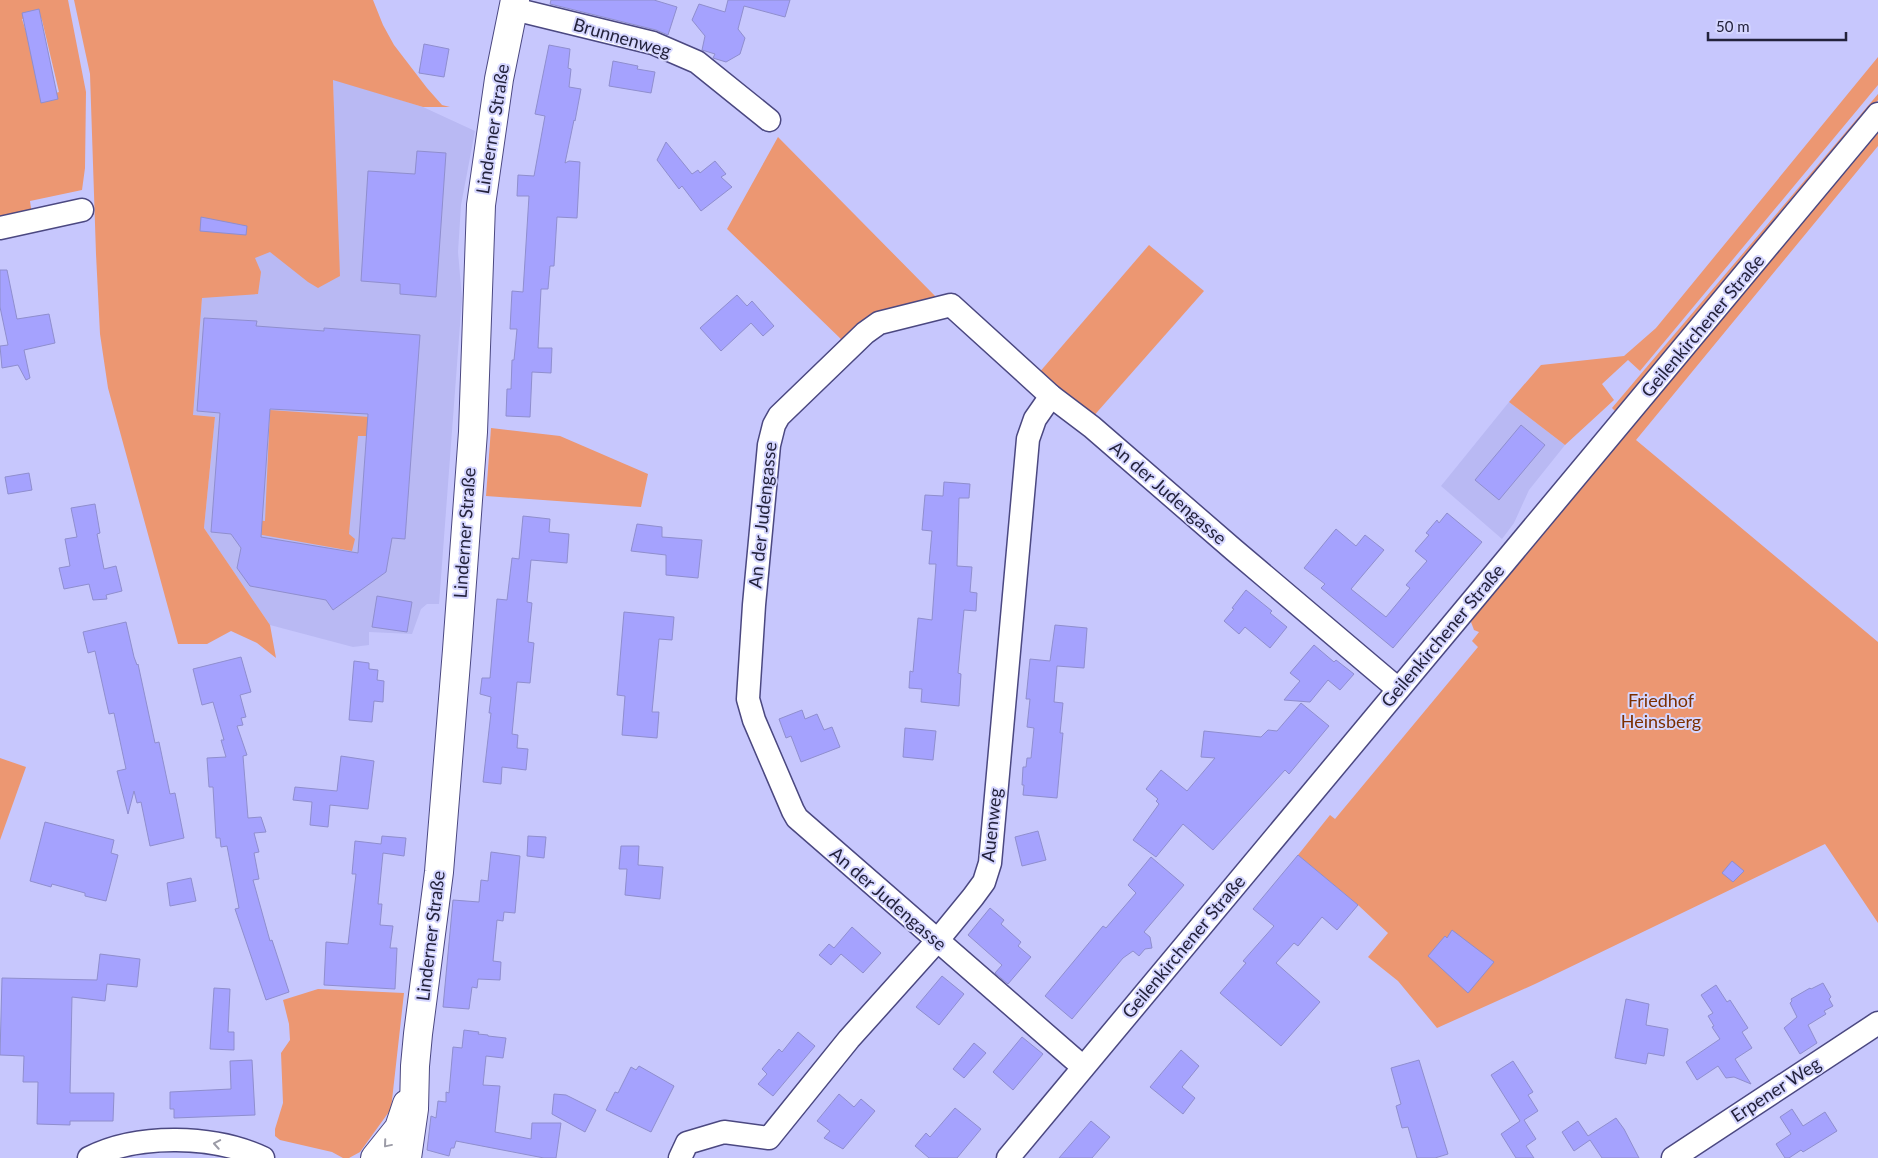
<svg xmlns="http://www.w3.org/2000/svg" width="1878" height="1158" font-family="Lato,sans-serif">
  <style>
    .built { fill: #b9b9f3 }
    .green { fill: #ec9772; fill-rule: evenodd }
    .building { fill: #a5a2fe; stroke: #8f8ece; fill-rule: evenodd }
    .lines { fill: none; stroke-linecap: round; stroke-linejoin: round }
    .minor-casing { stroke: #4b4881; stroke-width: 25 }
    .major-casing { stroke: #4b4881; stroke-width: 30 }
    .minor { stroke: #fff; stroke-width: 22 }
    .major { stroke: #fff; stroke-width: 28 }
    .oneway { stroke: #9c9ca7 }
    .labels { text-anchor: middle; stroke-width: 4; stroke-linejoin: round; paint-order: stroke }
    .street-label { font-size: 18px; fill: #23223c; stroke: #d5d6ff }
    .park-label { font-size: 18px; fill: #7b2f01; stroke: #d5d6ff }
  </style>
  <rect width="100%" height="100%" fill="#c7c7fd"/>
  <!-- built -->
  <g class="built">
    <polygon points="333,79 423,107 475,131 461,205 458,252 462,298 439,604 427,604 421,609 412,634 369,632 369,645 353,647 270,625 204,528 215,417 192,416 202,297 201,249 338,243"/>
    <polygon points="1509,402 1565,445 1529,490 1514,523 1502,539 1441,486"/>
  </g>
  <!-- green -->
  <g class="green">
    <path d="M0,0H68L86,92L85,168L82,190L30,201L32,215L0,221ZM39,14L42,20L59,92L47,96L22,19Z"/>
    <polygon points="74,0 373,0 383,25 394,45 427,88 442,105 450,107 423,107 333,80 340,276 318,288 308,282 270,252 255,258 261,272 258,294 202,298 193,415 215,417 204,528 270,625 276,658 257,643 231,631 207,644 178,644 108,388 100,334 96,254 90,74"/>
    <polygon points="1878,57 1878,85 1640,371 1628,360 1602,384 1614,400 1565,445 1509,402 1541,365 1624,356 1656,328"/>
    <polygon points="1878,94 1878,100 1685,331 1615,411 1612,408"/>
    <polygon points="1878,133 1878,146 1636,440 1878,642 1878,923 1825,844 1535,984 1437,1028 1398,981 1368,957 1388,933 1358,905 1298,855 1330,815 1335,819 1478,647 1472,641 1479,632 1474,630 1471,622 1473,616"/>
    <polygon points="778,137 939,300 872,315 859,322 844,342 727,229"/>
    <polygon points="1149,245 1204,291 1091,419 1038,374"/>
    <polygon points="270,410 384,418 383,436 358,436 349,534 355,539 352,551 251,533 254,520 265,521"/>
    <polygon points="491,428 560,436 648,474 641,507 486,496"/>
    <polygon points="0,758 26,767 0,840"/>
    <polygon points="318,989 404,993 391,1109 360,1152 349,1158 343,1158 332,1152 280,1140 275,1136 275,1129 283,1103 281,1053 290,1040 289,1024 283,1000"/>
  </g>
  <!-- building -->
  <g class="building">
    <polygon points="551,0 654,0 677,7 668,35 656,30 550,4"/>
    <polygon points="728,0 790,0 785,17 744,6 738,29 745,38 740,54 726,62 713,58 715,54 702,50 705,36 692,20 699,4 725,12"/>
    <polygon points="39,9 58,99 41,103 22,13"/>
    <polygon points="424,44 449,49 444,77 419,73"/>
    <polygon points="549,45 570,49 568,68 571,69 569,87 581,89 575,121 574,120 565,163 569,161 580,162 577,218 557,217 554,266 550,266 548,289 541,289 538,348 552,348 551,373 532,372 530,417 506,416 507,389 511,389 512,360 514,360 517,329 510,329 512,291 523,292 529,196 517,196 518,175 534,176 545,116 535,114"/>
    <polygon points="613,61 638,66 637,69 655,72 651,93 609,86"/>
    <polygon points="666,142 692,174 698,170 700,173 715,161 726,174 721,177 732,187 701,211 682,186 679,189 657,160"/>
    <polygon points="417,151 446,153 436,297 400,294 400,284 361,281 368,171 415,174"/>
    <polygon points="201,217 247,226 246,235 200,231"/>
    <polygon points="0,270 7,270 17,319 49,314 55,343 24,350 30,378 26,380 18,365 2,368 0,346 8,345 0,307"/>
    <polygon points="737,295 747,306 752,301 774,326 763,336 751,323 721,351 700,328"/>
    <path d="M204,318L257,321L256,326L324,331V328L420,335L405,539L392,538L386,572L333,610L326,600L250,586L237,568L241,548L231,534L211,532L220,413L197,411ZM270,409L368,414L358,553L261,537Z"/>
    <polygon points="1521,425 1545,445 1499,500 1475,480"/>
    <polygon points="29,473 32,490 8,494 5,477"/>
    <polygon points="944,482 970,484 969,498 959,498 957,566 972,567 970,592 977,593 976,611 964,610 958,673 961,674 959,706 921,702 922,689 909,688 910,671 913,672 918,618 932,620 936,564 929,564 932,531 922,530 925,495 943,496"/>
    <polygon points="95,504 100,533 97,534 104,569 116,566 122,591 106,595 107,599 93,600 89,584 64,589 59,568 70,566 65,539 77,537 71,508"/>
    <polygon points="1447,513 1482,542 1393,648 1321,588 1325,584 1304,568 1336,529 1356,546 1365,535 1384,550 1351,589 1386,617 1410,588 1406,585 1427,561 1415,551 1429,535 1426,533 1437,520 1439,523"/>
    <polygon points="523,516 550,519 549,532 569,534 567,563 531,560 527,602 532,603 528,642 534,643 530,683 517,682 512,734 518,735 517,748 528,749 526,770 502,767 501,784 483,782 491,713 489,713 491,697 480,694 482,678 490,678 497,599 507,600 512,558 519,559"/>
    <polygon points="637,524 662,527 662,537 702,540 698,578 666,575 666,555 631,551"/>
    <polygon points="1246,590 1272,611 1270,613 1287,627 1270,648 1245,627 1239,634 1224,621 1234,609 1232,608"/>
    <polygon points="377,596 412,602 407,632 372,627"/>
    <polygon points="624,612 674,617 672,640 659,639 652,712 659,712 657,738 622,735 625,696 617,695"/>
    <polygon points="126,622 134,657 137,665 138,664 155,743 159,742 170,794 175,793 184,838 150,846 141,802 137,803 134,791 128,814 117,771 126,769 114,713 109,714 95,651 88,653 83,632"/>
    <polygon points="1055,625 1087,628 1084,668 1057,666 1054,702 1063,703 1060,733 1063,733 1057,798 1023,795 1024,785 1022,785 1023,767 1026,767 1027,758 1031,758 1034,728 1027,727 1030,699 1026,699 1030,659 1050,661"/>
    <polygon points="1314,645 1334,662 1336,660 1354,674 1340,690 1328,680 1310,702 1284,700 1300,681 1290,673"/>
    <polygon points="241,657 251,692 240,695 246,717 241,718 243,725 237,726 247,755 243,756 248,818 261,817 266,832 254,833 259,852 254,853 259,879 253,880 270,941 272,940 289,992 266,1000 235,909 239,908 227,846 221,847 220,838 216,838 213,787 209,787 207,758 226,757 221,740 224,740 213,702 202,705 193,669"/>
    <polygon points="354,661 369,663 369,669 378,670 377,680 384,681 383,702 374,701 372,722 349,720"/>
    <polygon points="1301,703 1329,726 1289,774 1285,770 1213,850 1183,824 1156,857 1133,840 1159,804 1156,801 1158,799 1146,789 1161,770 1187,791 1215,758 1201,757 1204,731 1261,737 1268,730 1277,731"/>
    <polygon points="802,710 805,719 817,714 824,730 832,727 840,747 801,762 791,736 786,738 779,719"/>
    <polygon points="905,728 936,731 933,760 903,757"/>
    <polygon points="341,756 374,761 368,809 330,805 328,827 310,825 312,802 293,800 295,787 337,791"/>
    <polygon points="45,822 114,840 111,853 118,855 106,901 85,896 85,893 52,884 51,887 30,881"/>
    <polygon points="1038,831 1046,860 1022,866 1015,837"/>
    <polygon points="382,836 406,838 404,856 383,853 378,904 382,904 380,925 393,926 390,948 397,948 395,989 324,985 326,942 348,944 356,874 352,874 355,841 381,844"/>
    <polygon points="528,836 546,837 544,858 527,856"/>
    <polygon points="621,846 639,846 638,865 663,867 660,899 625,895 627,869 619,869"/>
    <polygon points="491,852 520,856 515,913 504,912 503,921 497,920 493,961 501,962 500,980 478,979 477,988 472,987 469,1009 443,1007 453,900 479,902 481,880 488,881"/>
    <polygon points="1298,855 1358,905 1337,930 1322,917 1298,946 1294,943 1276,963 1320,1002 1281,1046 1220,993 1246,963 1243,961 1274,926 1253,909"/>
    <polygon points="1151,857 1184,885 1144,932 1150,937 1152,948 1145,949 1139,956 1133,951 1123,958 1072,1019 1045,996 1103,926 1106,928 1136,893 1128,885"/>
    <polygon points="1732,861 1744,871 1733,882 1722,873"/>
    <polygon points="191,878 196,901 170,906 167,883"/>
    <polygon points="990,908 1004,920 1001,924 1021,942 1018,946 1031,957 1008,984 995,973 1002,965 968,935"/>
    <polygon points="852,927 881,953 863,973 841,954 831,965 819,955 829,944 834,948"/>
    <polygon points="1452,930 1494,962 1468,993 1428,956 1445,936 1447,938"/>
    <polygon points="100,954 140,959 137,987 107,984 105,1001 72,997 70,1093 114,1093 113,1121 70,1121 70,1125 37,1124 38,1082 23,1082 24,1056 0,1055 2,978 97,980"/>
    <polygon points="942,976 964,994 939,1025 916,1007"/>
    <polygon points="1823,983 1831,997 1829,999 1833,1006 1824,1011 1826,1014 1808,1025 1817,1043 1800,1054 1784,1028 1797,1017 1790,1003 1792,1001 1791,999 1810,988 1811,989"/>
    <polygon points="1716,985 1727,1002 1730,1000 1748,1028 1742,1032 1752,1048 1735,1059 1751,1084 1734,1077 1726,1078 1718,1066 1697,1080 1686,1062 1720,1039 1712,1027 1714,1026 1708,1016 1713,1013 1701,995"/>
    <polygon points="214,988 230,989 228,1032 234,1032 234,1050 210,1049"/>
    <polygon points="1626,999 1649,1004 1646,1025 1668,1029 1664,1056 1648,1053 1646,1064 1615,1058"/>
    <polygon points="464,1030 479,1032 478,1034 488,1035 488,1036 506,1038 503,1058 486,1056 483,1085 500,1086 495,1132 531,1139 532,1123 561,1123 556,1158 544,1158 456,1141 454,1148 451,1148 449,1156 427,1150 431,1116 436,1118 438,1101 446,1102 446,1092 449,1093 453,1047 462,1048"/>
    <polygon points="798,1032 815,1046 773,1096 758,1084 767,1074 762,1069 779,1049 782,1052"/>
    <polygon points="1022,1037 1043,1054 1013,1090 993,1072"/>
    <polygon points="974,1043 986,1053 964,1078 953,1069"/>
    <polygon points="1181,1050 1199,1066 1182,1087 1195,1098 1183,1114 1150,1087"/>
    <polygon points="252,1060 255,1115 174,1118 174,1109 170,1109 170,1092 231,1089 230,1061"/>
    <polygon points="1419,1060 1448,1154 1435,1158 1417,1158 1408,1127 1402,1128 1396,1106 1401,1104 1391,1068"/>
    <polygon points="1513,1061 1533,1092 1528,1095 1538,1111 1524,1120 1536,1139 1526,1146 1534,1158 1516,1158 1501,1134 1520,1121 1491,1075"/>
    <polygon points="639,1066 674,1086 651,1132 606,1110 615,1092 618,1093 631,1067 636,1070"/>
    <polygon points="554,1094 566,1095 596,1110 585,1132 552,1114"/>
    <polygon points="839,1094 854,1107 861,1099 875,1111 843,1149 824,1138 830,1131 817,1121"/>
    <polygon points="955,1108 981,1129 957,1158 929,1158 915,1146 926,1133 930,1137"/>
    <polygon points="1792,1109 1803,1126 1825,1112 1837,1131 1803,1152 1801,1150 1789,1158 1785,1158 1776,1144 1791,1134 1780,1117"/>
    <polygon points="1616,1118 1624,1129 1639,1158 1602,1158 1590,1140 1574,1151 1562,1132 1578,1121 1588,1136"/>
    <polygon points="1091,1121 1110,1137 1092,1158 1059,1158"/>
  </g>
  <g class="lines">
    <!-- minor casing -->
    <g class="minor-casing">
      <g id="minor">
        <polyline points="514,9 653,43 697,62 769,120"/>
        <polyline points="0,228 82,210"/>
        <polyline points="1083,1067 797,818 793,811 754,720 748,699 754,605 769,445 774,425 779,416 865,333 879,323 951,305 1051,396 1092,427 1234,550 1398,689"/>
        <path d="M89,1158C138,1133 214,1135 263,1158"/>
        <polyline points="680,1158 687,1143 724,1132 769,1138 849,1039 937,941 973,897 984,882 990,863 1028,439 1035,419 1051,396"/>
        <polyline points="1008,1158 1878,114"/>
        <polyline points="1673,1158 1878,1023"/>
      </g>
    </g>
    <!-- major casing -->
    <g class="major-casing">
      <g id="major">
        <polyline points="375,1158 399,1128 407,1104"/>
        <polyline points="407,1158 414,1109 415,1066 418,1034 439,872 457,650 473,432 481,205 499,79 515,0"/>
      </g>
    </g>
    <!-- minor -->
    <use href="#minor" class="minor"/>
    <!-- major -->
    <use href="#major" class="major"/>
  </g>
  <!-- one-way arrows -->
  <defs><path id="oneway-chevron" d="M-2-3.5L2.5 0L-2 3.5" fill="none" stroke-width="1.6" stroke-linecap="round" stroke-linejoin="round" transform="scale(1.25)"/></defs>
  <g class="oneway">
    <use href="#oneway-chevron" transform="translate(217 1144) rotate(-170)"/>
    <use href="#oneway-chevron" transform="translate(387 1144) rotate(130)"/>
  </g>
  <g class="labels">
    <!-- street labels -->
    <g class="street-label">
      <text transform="translate(622 38) rotate(16)" y="6">Brunnenweg</text>
      <text transform="translate(493 129) rotate(-81)" y="6">Linderner Straße</text>
      <text transform="translate(1703 326) rotate(-50)" y="6">Geilenkirchener Straße</text>
      <text transform="translate(1168 493) rotate(41)" y="6">An der Judengasse</text>
      <text transform="translate(763 515) rotate(-84)" y="6">An der Judengasse</text>
      <text transform="translate(465 533) rotate(-86)" y="6">Linderner Straße</text>
      <text transform="translate(1443 636) rotate(-50)" y="6">Geilenkirchener Straße</text>
      <text transform="translate(992 825) rotate(-84)" y="6">Auenweg</text>
      <text transform="translate(888 899) rotate(41)" y="6">An der Judengasse</text>
      <text transform="translate(431 936) rotate(-83)" y="6">Linderner Straße</text>
      <text transform="translate(1184 947) rotate(-50)" y="6">Geilenkirchener Straße</text>
      <text transform="translate(1776 1090) rotate(-33)" y="6">Erpener Weg</text>
    </g>
    <!-- park labels -->
    <g class="park-label">
      <text x="1661" y="707">Friedhof<tspan x="1661" dy="21">Heinsberg</tspan></text>
    </g>
  </g>
  <!-- scale -->
  <path d="M1708 32v8h138v-8" fill="none" stroke="#23223c" stroke-width="2.5"/>
  <text x="1716" y="32" font-size="15" fill="#23223c" stroke="#d5d6ff" stroke-width="4" paint-order="stroke">50 m</text>
</svg>
